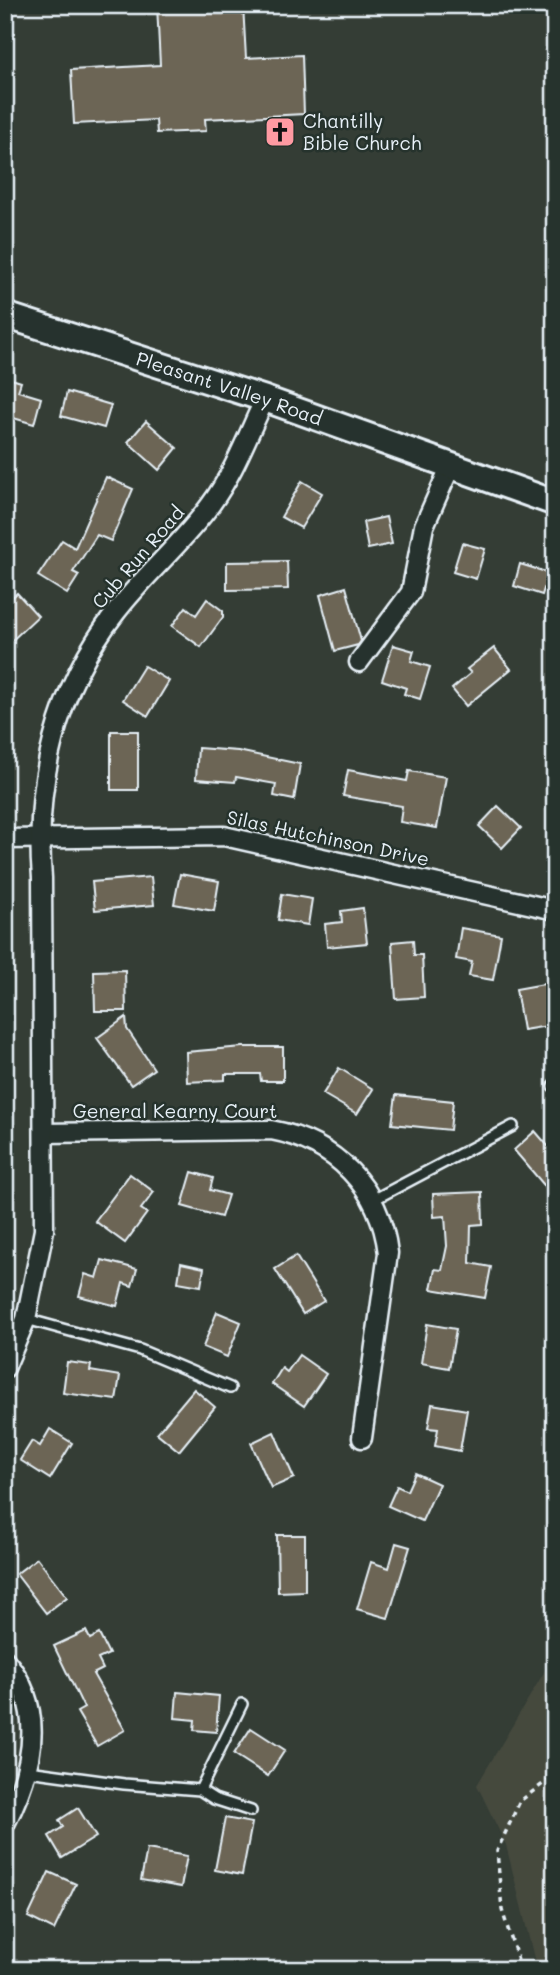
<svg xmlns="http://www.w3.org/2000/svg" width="560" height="1975" font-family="Mali,sans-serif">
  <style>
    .built { fill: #45493e }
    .building { fill: #6c6554; stroke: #e8f1f8; stroke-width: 2 }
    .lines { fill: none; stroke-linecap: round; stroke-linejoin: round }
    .service-casing { stroke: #e8f1f8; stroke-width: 14 }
    .minor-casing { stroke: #e8f1f8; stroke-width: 23 }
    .secondary-casing { stroke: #e8f1f8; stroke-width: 30 }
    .path { stroke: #e8f1f8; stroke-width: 3.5; stroke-dasharray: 5 5; stroke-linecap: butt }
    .service { stroke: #26332d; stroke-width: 9 }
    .minor { stroke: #26332d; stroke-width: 18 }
    .secondary { stroke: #26332d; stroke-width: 24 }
    .labels { text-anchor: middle; stroke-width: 5; stroke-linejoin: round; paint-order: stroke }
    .poi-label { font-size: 19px; fill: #e8f1f8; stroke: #26332d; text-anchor: start }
    .street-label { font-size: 19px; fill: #e8f1f8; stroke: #26332d }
  </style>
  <rect width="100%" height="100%" fill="#343d35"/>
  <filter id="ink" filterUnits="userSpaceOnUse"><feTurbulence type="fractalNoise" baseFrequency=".0143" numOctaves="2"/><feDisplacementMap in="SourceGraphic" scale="14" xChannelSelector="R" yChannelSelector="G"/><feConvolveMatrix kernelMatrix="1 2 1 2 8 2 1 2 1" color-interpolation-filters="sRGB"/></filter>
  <g filter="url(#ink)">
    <!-- built -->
    <polygon class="built" points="555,1654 555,1970 537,1970 506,1845 477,1785"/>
    <!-- building -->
    <g class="building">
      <polygon points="157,5 243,5 246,58 302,55 304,114 205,119 206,131 157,133 156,120 74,124 71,70 160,65"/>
      <polygon points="5,377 21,382 18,391 41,398 34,424 10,417 9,422 5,421"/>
      <polygon points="67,392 111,405 104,428 61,416"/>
      <polygon points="146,421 177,448 159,470 128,442"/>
      <polygon points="106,477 133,489 111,541 97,535 73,572 79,575 67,594 38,576 62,540 75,548"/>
      <polygon points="302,481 322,493 301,528 281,517"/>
      <polygon points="386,517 392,544 368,549 363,522"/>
      <polygon points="462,543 485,549 476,579 453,572"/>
      <polygon points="287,561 288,589 227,590 227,562"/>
      <polygon points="520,564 549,573 542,595 514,586"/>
      <polygon points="346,587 361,641 358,645 335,651 320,595"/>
      <polygon points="17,593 38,616 5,647 5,604"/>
      <polygon points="207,599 223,611 223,617 201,647 172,626 186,607 196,615"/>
      <polygon points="393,645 414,651 411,661 430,667 420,699 404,694 406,688 382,680"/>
      <polygon points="494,648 511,669 466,706 452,689 471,673 467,669"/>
      <polygon points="144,666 169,681 148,716 123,700"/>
      <rect x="111" y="731" width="27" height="59"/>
      <polygon points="198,748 238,751 300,764 294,800 274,796 276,784 236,777 235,782 196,779"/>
      <polygon points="348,770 407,781 409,771 446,777 437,828 400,822 402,806 343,796"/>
      <polygon points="498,806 521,828 502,848 479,826"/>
      <polygon points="180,874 219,881 214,911 174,904"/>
      <polygon points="151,877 154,905 95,910 92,882"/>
      <polygon points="282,894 312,899 308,925 278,920"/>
      <polygon points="363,908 367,943 327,947 325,924 342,922 341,911"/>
      <polygon points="461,928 501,935 493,980 469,976 472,962 456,959"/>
      <polygon points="413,940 414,955 422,955 424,997 396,999 392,942"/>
      <polygon points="125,970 126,1011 95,1011 94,971"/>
      <polygon points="550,983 553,1004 545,1005 548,1026 523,1030 516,989"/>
      <polygon points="126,1017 127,1029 154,1069 131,1085 97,1038"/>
      <polygon points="243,1047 283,1047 283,1081 261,1081 260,1074 225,1074 225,1080 187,1082 186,1052"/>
      <polygon points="339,1068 373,1089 357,1114 323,1094"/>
      <polygon points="396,1095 453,1101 450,1130 392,1124"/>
      <polygon points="535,1131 555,1154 555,1198 514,1150"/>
      <polygon points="192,1172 213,1178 210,1190 228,1195 221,1217 182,1206"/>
      <polygon points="130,1174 154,1192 141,1209 147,1213 125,1243 95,1221"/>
      <polygon points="482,1192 483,1224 471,1225 470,1263 491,1267 485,1298 431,1289 435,1269 442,1270 447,1246 445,1216 434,1217 433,1194"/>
      <polygon points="296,1256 324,1301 303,1314 275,1269"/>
      <polygon points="102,1260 137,1269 132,1286 123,1283 117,1306 79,1296 85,1274 97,1278"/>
      <polygon points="181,1263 204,1268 201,1286 178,1282"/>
      <polygon points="217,1312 241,1322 227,1357 203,1347"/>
      <polygon points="427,1324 456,1329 449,1368 421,1363"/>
      <polygon points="299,1355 326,1374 304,1406 272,1384 282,1368 287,1372"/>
      <polygon points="67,1362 91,1365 90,1371 120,1376 116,1400 63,1393"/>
      <polygon points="194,1389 215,1407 179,1451 157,1433"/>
      <polygon points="432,1404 467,1410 460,1451 435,1446 438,1429 428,1428"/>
      <polygon points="50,1429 72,1443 50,1479 20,1460 32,1441 40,1446"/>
      <polygon points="274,1432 294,1478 271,1488 251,1443"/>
      <polygon points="415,1473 439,1484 422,1521 388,1506 397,1486 407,1491"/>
      <polygon points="277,1535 305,1535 305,1591 278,1592"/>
      <polygon points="396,1543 410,1547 388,1618 357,1609 371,1562 389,1568"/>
      <polygon points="37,1558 67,1597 46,1613 16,1574"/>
      <polygon points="86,1631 90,1639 99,1634 109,1654 98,1659 103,1669 93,1674 125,1730 97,1746 77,1712 84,1708 54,1646"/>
      <polygon points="177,1692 219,1696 216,1732 194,1730 195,1720 175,1718"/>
      <polygon points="251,1728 285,1750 268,1776 234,1754"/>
      <polygon points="78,1808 96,1837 62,1858 49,1836 63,1827 59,1820"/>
      <polygon points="225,1818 252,1823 242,1875 215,1870"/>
      <polygon points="147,1849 187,1856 181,1887 141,1880"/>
      <polygon points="49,1872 76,1884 54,1930 28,1917"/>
    </g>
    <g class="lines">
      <!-- service casing -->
      <g class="service-casing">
        <g id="service">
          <polyline points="553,1086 555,1083"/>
          <polyline points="373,1200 513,1126"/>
          <polyline points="26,1319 140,1350 230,1388"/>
          <polyline points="28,1771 124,1784 200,1790 214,1799 251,1811"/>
          <polyline points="200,1790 242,1704"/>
        </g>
      </g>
      <!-- minor casing -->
      <g class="minor-casing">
        <g id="minor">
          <polyline points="359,662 411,592 424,526 451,465"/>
          <polyline points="5,839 224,836 555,910"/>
          <path d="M44,1133L271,1130C335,1142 380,1187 388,1253L362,1438"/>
          <path d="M5,1368L26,1319L44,1230L42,878C34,784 56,688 116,612C145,574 183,543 211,504C234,473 248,434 265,399"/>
          <path d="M5,1660C48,1710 32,1772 5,1824"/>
        </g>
      </g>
      <!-- secondary casing -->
      <g class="secondary-casing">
        <g id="secondary">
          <path id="s1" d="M5,315L265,399L555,503"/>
        </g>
      </g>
      <!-- path -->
      <polyline class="path" points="521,1970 502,1910 497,1851 520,1801 555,1775"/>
      <!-- service -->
      <use href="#service" class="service"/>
      <!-- minor -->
      <use href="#minor" class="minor"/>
      <!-- secondary -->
      <use href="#secondary" class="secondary"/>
    </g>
  </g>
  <!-- icons -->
  <defs>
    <g id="church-square" transform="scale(1.575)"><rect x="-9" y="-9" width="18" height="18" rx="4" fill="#ff9aa2" stroke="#26332d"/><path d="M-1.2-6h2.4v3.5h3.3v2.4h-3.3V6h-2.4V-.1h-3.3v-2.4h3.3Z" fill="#111"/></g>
  </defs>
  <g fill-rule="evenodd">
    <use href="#church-square" x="280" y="132"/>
  </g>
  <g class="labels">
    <!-- poi labels -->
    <g class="poi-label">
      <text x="303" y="128">Chantilly<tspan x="303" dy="22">Bible Church</tspan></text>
    </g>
    <!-- street labels -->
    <g class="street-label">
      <text dy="7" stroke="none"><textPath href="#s1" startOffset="236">Pleasant Valley Road</textPath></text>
      <text transform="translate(138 557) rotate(-49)" y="7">Cub Run Road</text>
      <text transform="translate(328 838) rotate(12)" y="7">Silas Hutchinson Drive</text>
      <text x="175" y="1118">General Kearny Court</text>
    </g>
  </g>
  <!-- margin -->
  <rect width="560" height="1975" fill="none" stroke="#26332d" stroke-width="28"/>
  <rect x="14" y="14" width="532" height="1947" fill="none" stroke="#e8f1f8" stroke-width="2.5" filter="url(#ink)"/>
</svg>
